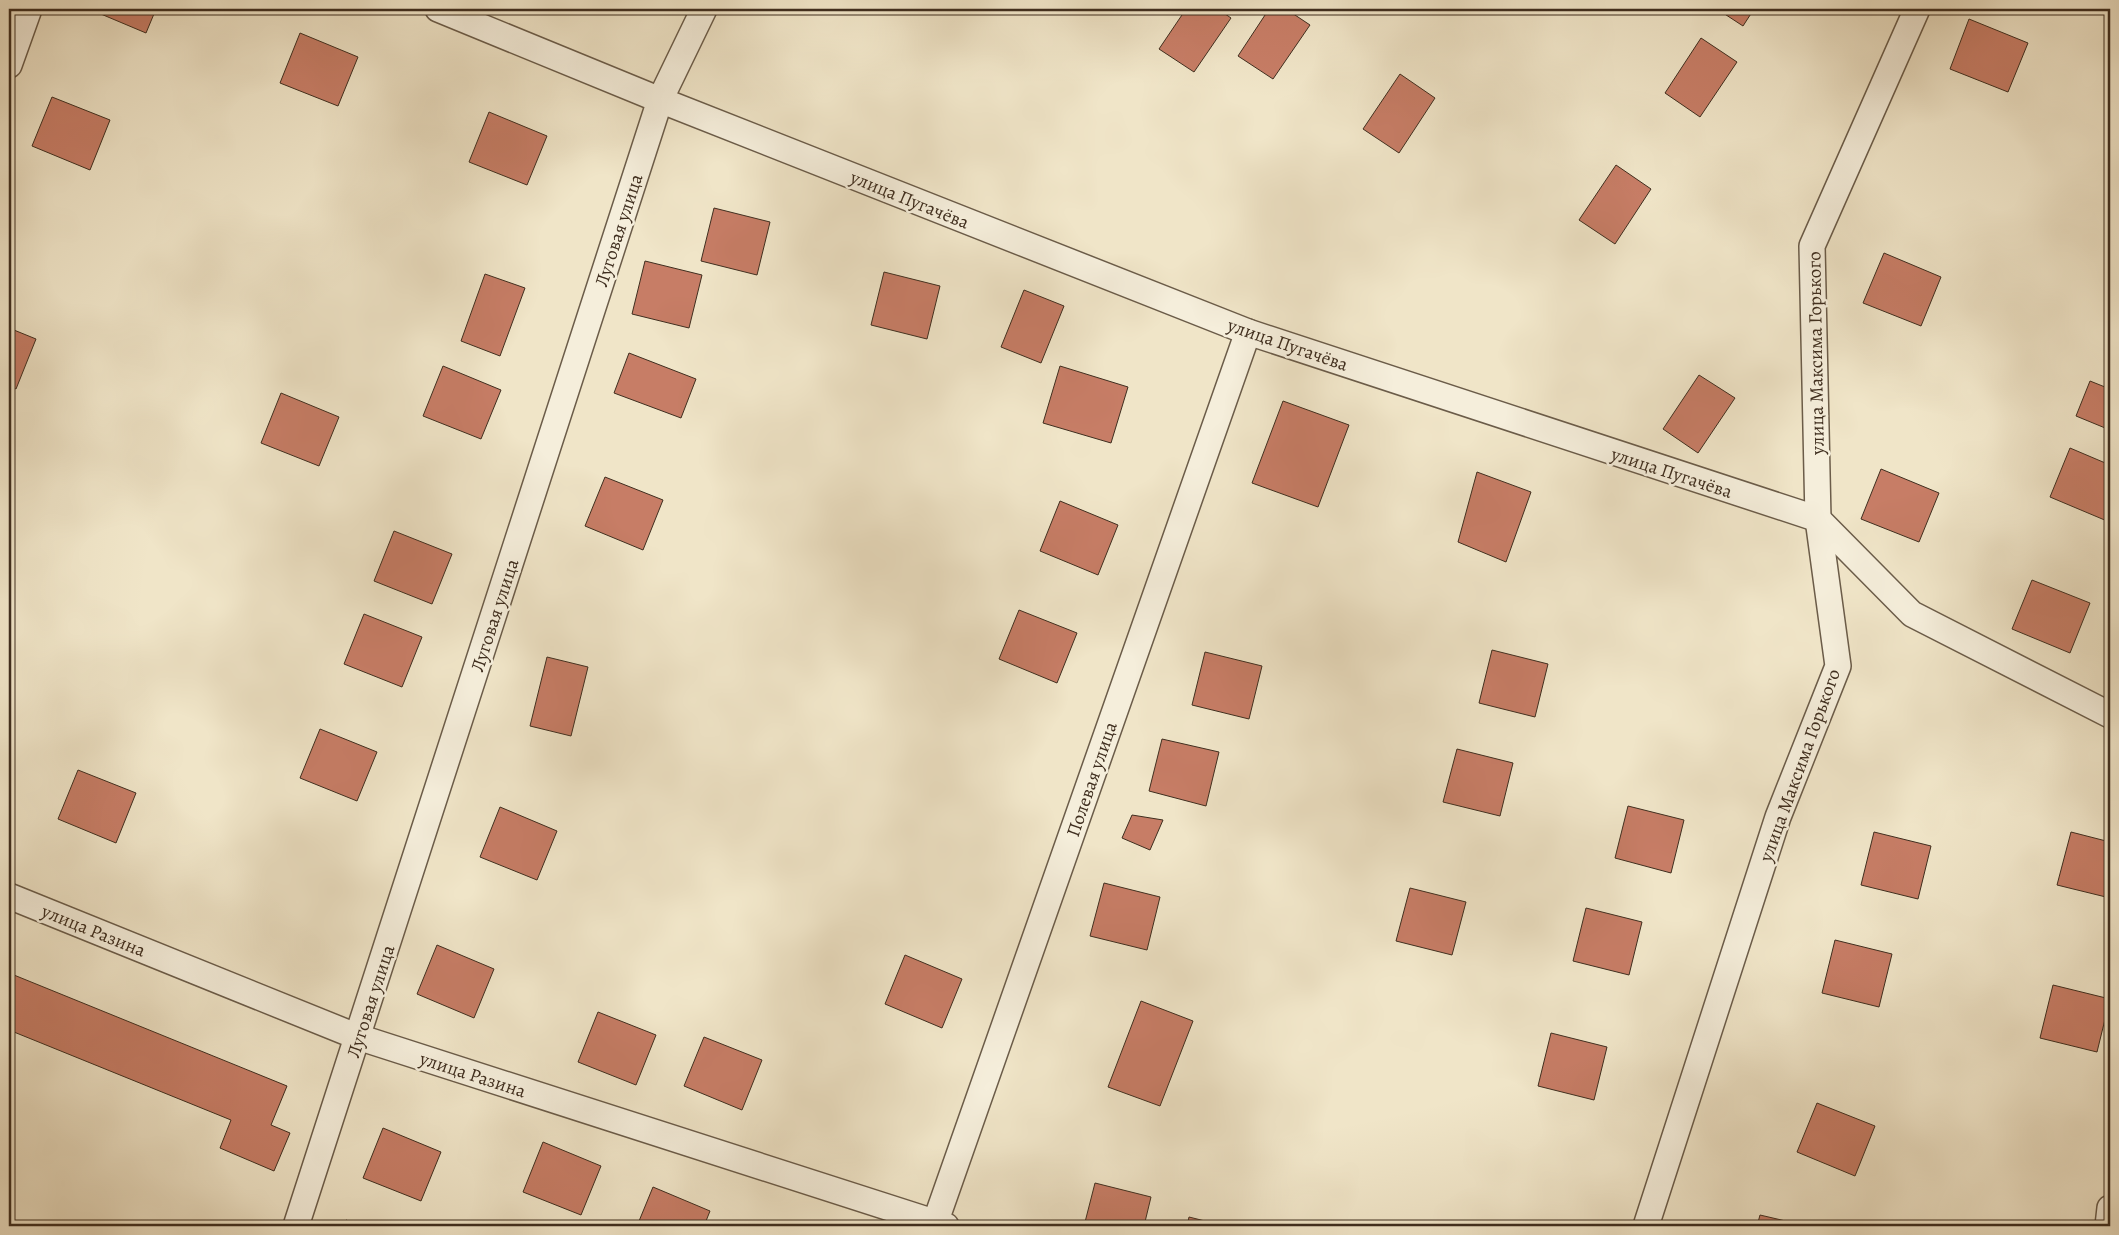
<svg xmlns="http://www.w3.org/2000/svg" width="2119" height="1235" font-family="Alegreya,serif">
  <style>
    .building { fill: #c77d66; stroke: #3f2e1f }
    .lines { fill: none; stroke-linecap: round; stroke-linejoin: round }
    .minor-casing { stroke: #6b5c49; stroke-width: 28 }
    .minor { stroke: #f5eedb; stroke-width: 25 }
    .labels { text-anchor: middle; stroke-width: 5; stroke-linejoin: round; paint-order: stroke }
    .street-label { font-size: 19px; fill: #3f2e1f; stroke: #f5eedb }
  </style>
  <rect width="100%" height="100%" fill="#f0e5c8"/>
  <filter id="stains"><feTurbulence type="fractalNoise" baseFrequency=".004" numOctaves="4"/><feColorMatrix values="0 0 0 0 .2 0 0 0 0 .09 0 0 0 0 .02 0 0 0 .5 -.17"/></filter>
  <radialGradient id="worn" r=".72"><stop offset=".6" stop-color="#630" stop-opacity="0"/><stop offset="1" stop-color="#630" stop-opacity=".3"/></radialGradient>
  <!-- building -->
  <g class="building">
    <polygon points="89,9 156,9 146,33"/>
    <polygon points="1186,9 1218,9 1231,18 1194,72 1159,49"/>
    <polygon points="1269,9 1286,9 1310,25 1273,79 1238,56"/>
    <polygon points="1717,9 1754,9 1743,26"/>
    <polygon points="1969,19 2028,43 2008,92 1950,69"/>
    <polygon points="300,33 358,57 338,106 280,83"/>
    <polygon points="1701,38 1737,62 1700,117 1665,93"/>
    <polygon points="1400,74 1435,98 1399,153 1363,129"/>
    <polygon points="52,97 110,120 90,170 32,146"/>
    <polygon points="489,112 547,136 527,185 469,162"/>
    <polygon points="1616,165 1651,189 1615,244 1579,220"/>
    <polygon points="714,208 770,222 757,275 701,261"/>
    <polygon points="1884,253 1941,277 1921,326 1863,303"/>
    <polygon points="645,261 702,275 689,328 632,314"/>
    <polygon points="884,272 940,286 927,339 871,325"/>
    <polygon points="485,274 525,288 500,356 461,341"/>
    <polygon points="1024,290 1064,306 1041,363 1001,347"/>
    <polygon points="9,328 36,339 16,389 9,385"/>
    <polygon points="2110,337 2110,352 2105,350"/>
    <polygon points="629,353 696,379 681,418 614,393"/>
    <polygon points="443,366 501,390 481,439 423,416"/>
    <polygon points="1060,366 1128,387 1111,443 1043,423"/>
    <polygon points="1699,375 1735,398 1698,453 1663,429"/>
    <polygon points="2090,381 2110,389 2110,430 2076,416"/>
    <polygon points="281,393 339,417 319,466 261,443"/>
    <polygon points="1283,401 1349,425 1318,507 1252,483"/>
    <polygon points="2070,448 2110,465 2110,514 2107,521 2050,497"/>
    <polygon points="1881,469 1939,493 1919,542 1861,519"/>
    <polygon points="1477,472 1531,492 1506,562 1458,542"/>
    <polygon points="605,477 663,500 643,550 585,526"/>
    <polygon points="1060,501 1118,525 1098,575 1040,551"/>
    <polygon points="394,531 452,554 432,604 374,581"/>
    <polygon points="2032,580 2090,603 2070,653 2012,629"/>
    <polygon points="1019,610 1077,633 1057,683 999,659"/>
    <polygon points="364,614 422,637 402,687 344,664"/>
    <polygon points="1492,650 1548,664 1535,717 1479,703"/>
    <polygon points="1205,652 1262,666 1249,719 1192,705"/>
    <polygon points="547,657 588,667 571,736 530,726"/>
    <polygon points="320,729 377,752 357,801 300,778"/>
    <polygon points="1162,739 1219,752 1206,806 1149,791"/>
    <polygon points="1457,749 1513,763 1500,816 1443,802"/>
    <polygon points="78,770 136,793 116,843 58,819"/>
    <polygon points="1628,806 1684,820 1671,873 1615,858"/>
    <polygon points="500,807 557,831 537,880 480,857"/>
    <polygon points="1132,815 1163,820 1150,850 1122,838"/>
    <polygon points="1874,832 1931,846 1918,899 1861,885"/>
    <polygon points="2071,832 2110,842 2110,898 2057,885"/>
    <polygon points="1104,883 1160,897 1147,950 1090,936"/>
    <polygon points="1410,888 1466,902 1452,955 1396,941"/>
    <polygon points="1586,908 1642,922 1629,975 1573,961"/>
    <polygon points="1835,940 1892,954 1879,1007 1822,993"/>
    <polygon points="437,945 494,969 474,1018 417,994"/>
    <polygon points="905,955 962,979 942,1028 885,1004"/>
    <polygon points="9,973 287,1086 271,1125 290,1133 274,1171 220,1148 231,1120 9,1030"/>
    <polygon points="2053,985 2110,999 2097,1052 2040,1038"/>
    <polygon points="1141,1001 1193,1021 1160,1106 1108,1087"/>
    <polygon points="598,1012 656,1035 636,1085 578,1062"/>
    <polygon points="1551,1033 1607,1047 1594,1100 1538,1086"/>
    <polygon points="704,1037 762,1060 742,1110 684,1086"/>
    <polygon points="1817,1103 1875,1126 1855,1176 1797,1152"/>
    <polygon points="383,1128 441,1152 421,1201 363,1178"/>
    <polygon points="543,1142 601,1166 581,1215 523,1192"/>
    <polygon points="1095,1183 1151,1197 1144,1226 1084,1226"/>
    <polygon points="653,1187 710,1211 704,1226 637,1226"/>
    <polygon points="1760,1215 1807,1226 1757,1226"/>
    <polygon points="1189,1217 1225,1226 1187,1226"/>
    <polygon points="346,1220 363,1226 344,1226"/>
  </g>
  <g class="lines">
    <!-- minor casing -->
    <g class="minor-casing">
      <g id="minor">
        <polyline points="438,9 660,100 1248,332 1818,519 1912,614 2110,715"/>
        <polyline points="9,65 29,9"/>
        <polyline points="9,896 358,1037 946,1226"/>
        <polyline points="296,1226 660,100 704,9"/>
        <polyline points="934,1226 1248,332"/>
        <polyline points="1646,1226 1778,817 1838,666 1818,519 1812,246 1917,9"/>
        <polyline points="2108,1226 2110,1208"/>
      </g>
    </g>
    <!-- minor -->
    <use href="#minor" class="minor"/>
  </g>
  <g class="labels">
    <!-- street labels -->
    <g class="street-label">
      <text transform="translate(910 199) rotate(22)" y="7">улица Пугачёва</text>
      <text transform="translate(618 230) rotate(-72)" y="7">Луговая улица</text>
      <text transform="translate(1288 344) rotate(19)" y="7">улица Пугачёва</text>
      <text transform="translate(1815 353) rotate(-91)" y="7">улица Максима Горького</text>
      <text transform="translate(1672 472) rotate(18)" y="7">улица Пугачёва</text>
      <text transform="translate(494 615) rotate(-72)" y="7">Луговая улица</text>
      <text transform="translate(1799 765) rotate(-70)" y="7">улица Максима Горького</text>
      <text transform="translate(1091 779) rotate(-71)" y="7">Полевая улица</text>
      <text transform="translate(94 930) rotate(22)" y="7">улица Разина</text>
      <text transform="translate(370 1001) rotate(-72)" y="7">Луговая улица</text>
      <text transform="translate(473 1074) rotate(18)" y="7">улица Разина</text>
    </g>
  </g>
  <!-- margin -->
  <rect width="2119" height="1235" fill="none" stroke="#f0e5c8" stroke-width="30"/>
  <rect x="10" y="10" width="2099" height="1215" fill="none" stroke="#3f2e1f" stroke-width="2.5"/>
  <rect x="15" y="15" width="2089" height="1205" fill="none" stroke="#3f2e1f"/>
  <rect width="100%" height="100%" filter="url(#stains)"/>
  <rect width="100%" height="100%" fill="url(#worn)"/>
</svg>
